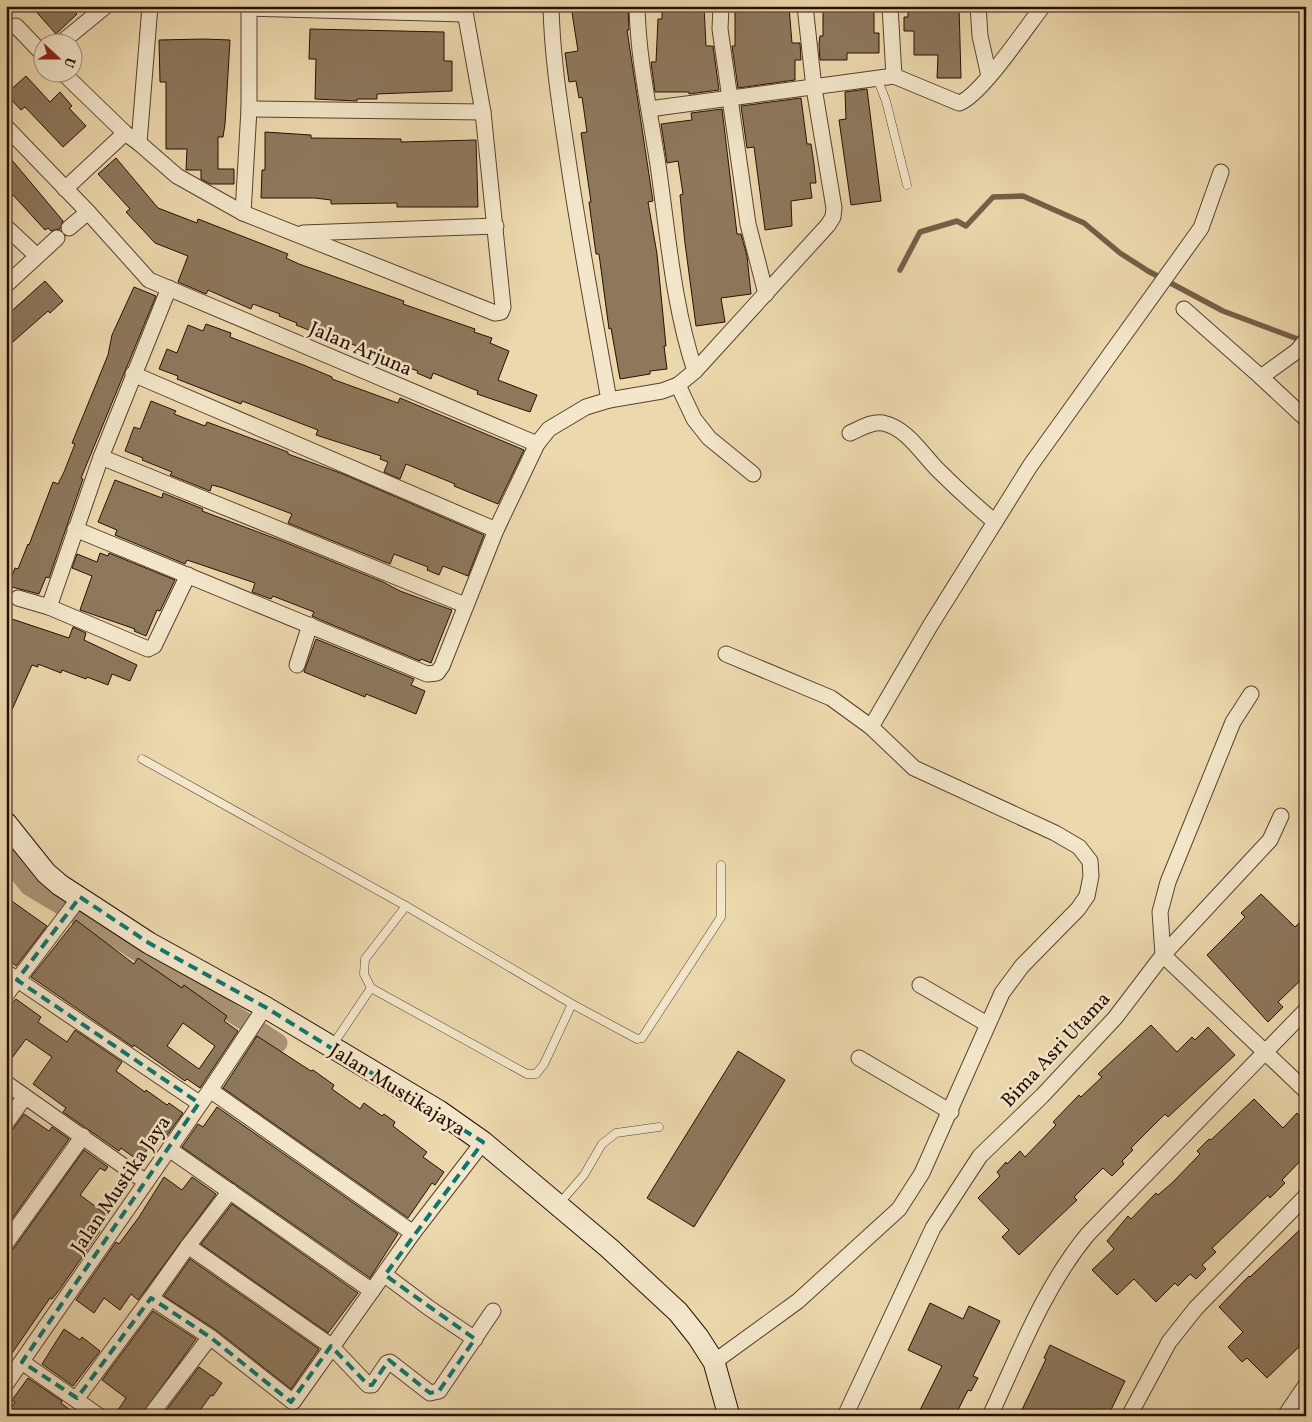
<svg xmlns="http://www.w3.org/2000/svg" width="1312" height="1422" font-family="Vollkorn,serif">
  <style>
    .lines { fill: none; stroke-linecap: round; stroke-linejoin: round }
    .stream { stroke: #755f48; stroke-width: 5.5 }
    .canal { stroke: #a99474; stroke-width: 19 }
    .building { fill: #8d785c; stroke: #270f05; fill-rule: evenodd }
    .service-casing { stroke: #58412f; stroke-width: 9 }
    .minor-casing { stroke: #58412f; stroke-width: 17 }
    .secondary-casing { stroke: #270f05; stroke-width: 23 }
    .service { stroke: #f3e6ca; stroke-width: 8 }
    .minor { stroke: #f3e6ca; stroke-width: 15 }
    .secondary { stroke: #f3e6ca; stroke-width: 21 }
    .marked { fill: none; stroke: #0f766e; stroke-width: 4; stroke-dasharray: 10 6; stroke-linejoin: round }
    .labels { text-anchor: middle; stroke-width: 5; stroke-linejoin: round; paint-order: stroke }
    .street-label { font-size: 20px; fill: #270f05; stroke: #f3e6ca }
  </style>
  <rect width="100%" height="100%" fill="#ecd8ad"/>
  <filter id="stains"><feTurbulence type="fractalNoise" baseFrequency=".004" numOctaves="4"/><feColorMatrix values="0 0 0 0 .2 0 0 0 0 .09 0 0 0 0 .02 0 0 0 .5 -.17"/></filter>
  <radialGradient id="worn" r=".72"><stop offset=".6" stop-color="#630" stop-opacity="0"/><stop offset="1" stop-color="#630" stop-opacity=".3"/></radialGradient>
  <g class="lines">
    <!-- stream -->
    <polyline class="stream" points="900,270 920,232 957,221 966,226 993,197 1023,196 1084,223 1120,253 1148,271 1223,311 1303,341"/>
    <!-- canal -->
    <polyline class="canal" points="6,857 29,886 124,943 278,1043"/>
  </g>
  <!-- building -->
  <g class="building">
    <polygon points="31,6 70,6 77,14 56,34"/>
    <polygon points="571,6 628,6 629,30 627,30 653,201 648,202 657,254 666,346 664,346 667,369 650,371 650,374 620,379 611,328 609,329 599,254 596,254 589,202 591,202 581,133 587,132 582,97 579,98 576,81 569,82 565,53 578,51"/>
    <polygon points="662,6 704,6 706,46 713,46 719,90 689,94 689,92 655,92 651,62 656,62 658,19 662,19"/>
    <polygon points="735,6 789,7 792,43 800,43 801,60 795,60 795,80 738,88 732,46 735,46"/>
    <polygon points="823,6 874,6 874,33 879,33 879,53 847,53 847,60 820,60 819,44 820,36 823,36"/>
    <polygon points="908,6 959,6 961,78 937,78 938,55 914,55 914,31 904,31 904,17 908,17"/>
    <polygon points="310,29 444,32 444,61 452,61 452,91 377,94 377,99 357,99 357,101 315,99 316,59 309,59"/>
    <polygon points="204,39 230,40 225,124 223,137 218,137 218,169 234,169 234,184 210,184 201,179 201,170 186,170 187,149 166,149 166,82 160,82 159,40"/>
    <polygon points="26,76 50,102 60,92 72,106 69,108 86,126 63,147 25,107 21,110 6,94"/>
    <polygon points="867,89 881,201 851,205 839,120 846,119 845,92"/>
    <polygon points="801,98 807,144 811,144 814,164 816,183 810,183 812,198 791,201 792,226 765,230 754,147 747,148 741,106"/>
    <polygon points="722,109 737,234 741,234 747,256 751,294 721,298 725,322 696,326 685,243 680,195 683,194 678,161 667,163 661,124 692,120 691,113"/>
    <polygon points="265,132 311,135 311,138 401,139 401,142 476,140 478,207 397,207 397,203 331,204 331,200 315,198 261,198 262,170 265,170"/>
    <polygon points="6,153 63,221 60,229 51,231 48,228 45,230 13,195 6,201"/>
    <polygon points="116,158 158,208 197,223 198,219 288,254 286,258 299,264 404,301 403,304 475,329 474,332 492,338 490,343 509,351 498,380 537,395 530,412 477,394 478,391 433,373 431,379 417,373 418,371 369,354 370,351 320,332 319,334 296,325 297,323 279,316 280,314 253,304 251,309 208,290 206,294 178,282 188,256 155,243 126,212 130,209 98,174"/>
    <polygon points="45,281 63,301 50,313 48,311 6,348 6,316"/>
    <polygon points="134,287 156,296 81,478 83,479 49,578 46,577 39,594 8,586 15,568 18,569 28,544 29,545 53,482 58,484 64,472 75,444 72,443 108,355 112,335"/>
    <polygon points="206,324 231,333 230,337 306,366 332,377 332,379 398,403 400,398 524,450 498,504 454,486 455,484 406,464 400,479 384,472 388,462 380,459 381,456 316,435 318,430 242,401 241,404 177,379 178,376 159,369 167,349 177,353 188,325 203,331"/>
    <polygon points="151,401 176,411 174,414 205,426 207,422 288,452 288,454 343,474 484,535 468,576 443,566 439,575 427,570 428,567 394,554 390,564 288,523 292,514 223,488 212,485 210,491 170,475 172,472 142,460 143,458 125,451 134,427 140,429"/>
    <polygon points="115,480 162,498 163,493 203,509 202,511 282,541 383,582 400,591 452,610 431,663 421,659 420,661 323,621 312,616 314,612 273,596 271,599 252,592 255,583 187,560 185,564 115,535 117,530 98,522"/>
    <polygon points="100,553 108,556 109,553 175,580 160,611 157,610 146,636 134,631 135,629 80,610 92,576 72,568 77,554 97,562"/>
    <polygon points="6,617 69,638 73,627 86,633 84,640 137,665 130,681 112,674 108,685 87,677 86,679 62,670 61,673 38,664 38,667 32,665 6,723"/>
    <polygon points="316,639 414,679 411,685 425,691 416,714 366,694 365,697 304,672"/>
    <polygon points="1261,894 1295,927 1306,917 1306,975 1278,1002 1283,1007 1268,1022 1207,955 1245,917 1241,913"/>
    <polygon points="6,897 47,926 16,966 6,958"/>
    <path d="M76,920L134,964L138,958L182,988L184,985L227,1016L224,1021L238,1031L200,1088L187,1079L185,1081L134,1045L133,1047L31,977ZM183,1023L215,1046L199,1069L167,1046Z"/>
    <polygon points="16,999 41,1017 38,1022 67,1042 75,1030 122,1062 116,1071 145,1092 146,1090 167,1105 169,1103 183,1113 163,1141 157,1136 139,1161 121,1148 119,1151 63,1112 66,1108 33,1084 52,1057 26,1039 6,1066 6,1008"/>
    <polygon points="1151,1025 1177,1052 1192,1037 1195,1040 1208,1027 1235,1055 1168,1117 1165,1114 1131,1148 1133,1150 1122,1161 1124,1164 1112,1176 1103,1168 1074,1197 1077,1200 1019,1255 1002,1237 1009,1230 978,1198 1000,1176 997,1172 1006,1162 1007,1164 1020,1151 1025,1157 1056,1125 1053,1122 1079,1095 1081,1097 1102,1077 1098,1074"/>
    <polygon points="257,1036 311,1071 313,1070 334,1085 332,1089 360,1109 364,1103 382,1116 384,1114 395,1122 393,1126 427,1152 423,1157 444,1172 435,1185 432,1183 408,1218 223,1088"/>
    <polygon points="738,1051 785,1080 694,1227 647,1198"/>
    <polygon points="1254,1099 1283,1128 1297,1113 1306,1122 1306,1155 1282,1180 1285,1183 1270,1198 1268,1195 1212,1248 1216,1252 1202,1265 1206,1269 1196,1279 1190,1274 1178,1286 1175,1283 1156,1302 1134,1279 1117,1295 1092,1270 1114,1249 1107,1241 1128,1216 1131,1219 1156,1193 1158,1195 1172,1183 1200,1154 1197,1151 1209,1139 1211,1140"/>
    <polygon points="217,1107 398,1234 370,1278 182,1147 198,1124 203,1127"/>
    <polygon points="24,1114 49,1131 52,1127 69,1139 6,1227 6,1132 13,1129"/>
    <polygon points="84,1150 108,1167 105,1171 100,1168 80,1195 107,1215 97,1229 100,1231 60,1289 52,1299 50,1298 6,1362 6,1252 14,1248"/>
    <polygon points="164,1177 182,1190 192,1177 216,1194 138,1300 131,1294 120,1310 104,1298 94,1313 76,1300 116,1242 119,1244 139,1217"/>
    <polygon points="232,1204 358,1293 328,1333 201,1244"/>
    <polygon points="1306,1224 1306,1340 1267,1378 1247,1358 1242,1362 1228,1347 1243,1332 1219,1307 1249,1276 1250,1277"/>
    <polygon points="190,1259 319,1349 291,1389 216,1330 164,1296"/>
    <polygon points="930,1303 963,1319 969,1306 1000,1321 973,1376 978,1378 971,1391 968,1390 955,1416 917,1416 942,1366 908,1350"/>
    <polygon points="153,1311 196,1339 141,1416 114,1416 126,1398 102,1380"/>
    <polygon points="64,1329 80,1340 82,1337 100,1351 73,1386 42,1364"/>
    <polygon points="1050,1345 1125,1381 1108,1416 1019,1416 1046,1359 1044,1358"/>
    <polygon points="199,1367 222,1383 213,1396 211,1395 196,1416 162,1416"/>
    <polygon points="28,1378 62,1401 61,1403 78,1416 6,1416 15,1402 12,1400"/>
  </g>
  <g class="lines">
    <!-- service casing -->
    <g class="service-casing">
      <g id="service">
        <polyline points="877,78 886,101 907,185"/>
        <polyline points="142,759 406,906"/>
        <polyline points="371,988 527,1074 536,1074 544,1064 572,1004"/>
        <polyline points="332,1046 371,988 364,974 365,959 406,906 572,1004 637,1039 642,1038 721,917 721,865"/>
        <polyline points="559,1204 584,1175 602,1144 616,1133 659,1127"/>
      </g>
    </g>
    <!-- minor casing -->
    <g class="minor-casing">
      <g id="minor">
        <polyline points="249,6 249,109 243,213 495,313 501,312 503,307 483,112 464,6"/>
        <path d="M551,6C552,53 559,100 566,146C578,231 594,316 609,400L662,391L678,385L695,371L828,225L833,217L834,208L814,88L805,6"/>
        <path d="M637,6C638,60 650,112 658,165C668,234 673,305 695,371"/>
        <polyline points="721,6 720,29 748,224 766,294"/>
        <polyline points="890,6 894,76"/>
        <polyline points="978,6 980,36 989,76"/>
        <polyline points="249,8 464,14"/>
        <polyline points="16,26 42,53"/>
        <polyline points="62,42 106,6"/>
        <polyline points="62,72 125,133 139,143 150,6"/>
        <polyline points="249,109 483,112"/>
        <path d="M649,109L894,76L959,103C980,97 1027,26 1043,6"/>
        <polyline points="6,127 88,212 149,280 537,444"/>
        <polyline points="139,143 177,176 243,213"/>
        <polyline points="65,189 125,133"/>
        <polyline points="6,227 37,256"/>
        <polyline points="69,228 88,212"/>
        <polyline points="303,233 496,226"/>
        <polyline points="6,285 57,238"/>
        <polyline points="169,288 101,457 49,607 148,649 154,646 188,575"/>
        <polyline points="1184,309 1261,377"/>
        <polyline points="1306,340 1297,351 1261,377 1306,419"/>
        <polyline points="133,374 496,530"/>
        <polyline points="678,385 694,419 709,438 753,474"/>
        <path d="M850,433C860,429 871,421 883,423C907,428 922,454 938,470C956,488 976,506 995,522"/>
        <polyline points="101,457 465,605"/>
        <polyline points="75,529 427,674 437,673 442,666 496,530 537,444 549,429 586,407 609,400"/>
        <polyline points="18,598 49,607"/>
        <polyline points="297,665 310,625"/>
        <polyline points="871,727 930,626 1030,466 1201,228 1221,172"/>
        <polyline points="1163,955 1160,912 1168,882 1233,722 1251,694"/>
        <polyline points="1163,955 1306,1091"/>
        <polyline points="6,972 199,1103"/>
        <polyline points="920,985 987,1024"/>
        <polyline points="6,995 80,897"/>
        <polyline points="859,1058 951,1112"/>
        <polyline points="6,1083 146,1182"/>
        <polyline points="210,1090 413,1233"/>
        <polyline points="6,1123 24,1098"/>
        <polyline points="169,1149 372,1291"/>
        <polyline points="230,1191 188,1246 331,1346 368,1385 372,1385 387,1363 390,1362 430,1393 439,1391 493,1311"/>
        <polyline points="6,1243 83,1136"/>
        <polyline points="188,1246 151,1298 210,1337 293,1402 413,1233 483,1142"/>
        <polyline points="385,1275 429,1308 475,1339"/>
        <polyline points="22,1362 99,1416"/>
        <polyline points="714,1362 798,1301 899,1209 922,1173 1002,993 1022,966 1078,909 1087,896 1091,876 1090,861 1079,847 1055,833 914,768 871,727 831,698 726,654"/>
        <polyline points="6,1384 210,1090 265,1007"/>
        <polyline points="77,1398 151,1298"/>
        <polyline points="150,1416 210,1337"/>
        <polyline points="845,1416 933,1228 980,1156 1042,1096 1115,1018 1163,955 1270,840 1281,816"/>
        <path d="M990,1416C1019,1354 1044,1287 1088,1234L1306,1010"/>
        <polyline points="1129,1416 1169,1342 1196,1308 1306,1196"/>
        <polyline points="1285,1416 1306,1385"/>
      </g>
    </g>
    <!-- secondary casing -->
    <g class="secondary-casing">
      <polyline id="secondary" points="6,823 46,873 60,885 149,943 265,1007 439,1111 483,1142 609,1248 678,1312 698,1337 714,1362 729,1416"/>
    </g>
    <!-- service -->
    <use href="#service" class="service"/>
    <!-- minor -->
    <use href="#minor" class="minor"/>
    <!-- secondary -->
    <use href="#secondary" class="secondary"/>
  </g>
  <!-- marked area -->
  <path class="marked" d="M80,897L149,943L265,1007L483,1142L385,1275L475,1339L439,1391L430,1393L389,1360L372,1385H368L331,1346L291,1402L210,1337L151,1298L77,1398L22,1362L199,1103L17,980Z"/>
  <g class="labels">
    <!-- street labels -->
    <g class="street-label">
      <text transform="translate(361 348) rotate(23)" y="7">Jalan Arjuna</text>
      <text transform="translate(1055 1049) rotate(-47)" y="7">Bima Asri Utama</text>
      <text transform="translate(398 1089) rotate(32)" y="7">Jalan Mustikajaya</text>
      <text transform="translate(120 1184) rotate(-56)" y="7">Jalan Mustika Jaya</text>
    </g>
  </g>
  <!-- margin -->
  <rect width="1312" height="1422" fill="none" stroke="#ecd8ad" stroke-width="25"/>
  <rect x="8" y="8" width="1297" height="1407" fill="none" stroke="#270f05" stroke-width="2.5"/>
  <rect x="12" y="12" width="1287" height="1397" fill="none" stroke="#270f05"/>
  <!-- north arrow -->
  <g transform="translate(58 58) rotate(111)"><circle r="24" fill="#f3e6ca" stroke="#a1907b"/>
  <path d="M0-4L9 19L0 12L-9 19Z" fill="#8f2418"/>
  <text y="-8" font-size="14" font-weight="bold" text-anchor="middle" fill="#270f05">U</text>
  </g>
  <rect width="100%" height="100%" filter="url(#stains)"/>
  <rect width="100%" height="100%" fill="url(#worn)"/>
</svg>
